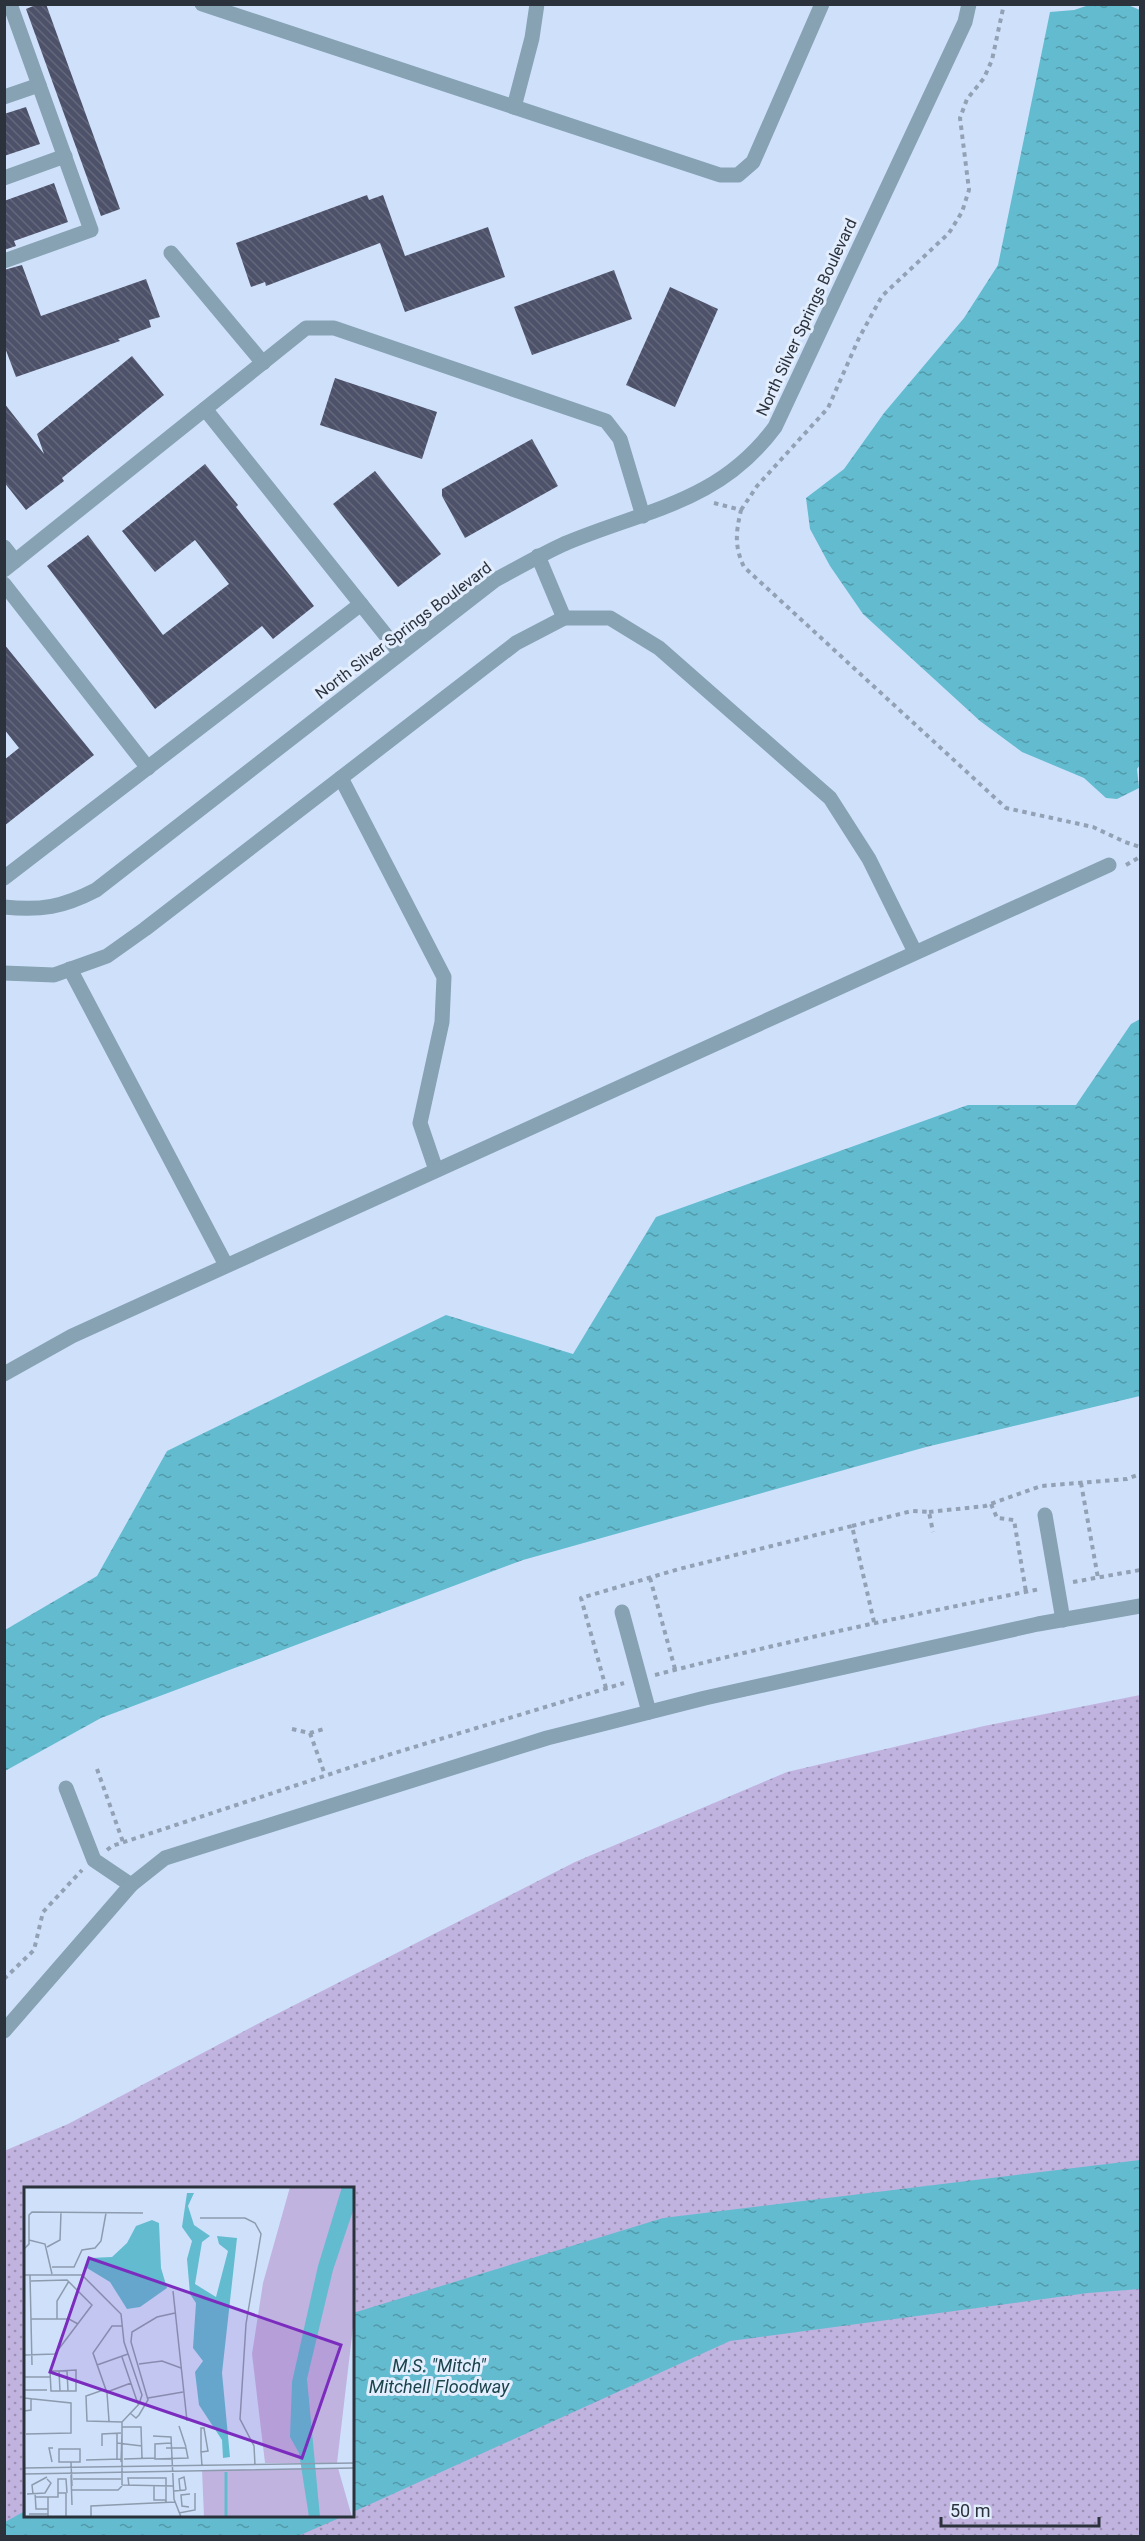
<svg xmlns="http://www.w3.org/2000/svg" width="1145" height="2541" font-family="Roboto,sans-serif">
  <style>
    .grass { fill: url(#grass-dots); fill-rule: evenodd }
    .water { fill: url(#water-ripples) }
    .building { fill: url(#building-back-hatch) }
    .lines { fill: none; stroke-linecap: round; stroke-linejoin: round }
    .path { stroke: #93a1b5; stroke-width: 4; stroke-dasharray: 4.5 4.5; stroke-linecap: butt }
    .minor { stroke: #86a2b3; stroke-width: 15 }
    .labels { text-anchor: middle; stroke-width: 6; stroke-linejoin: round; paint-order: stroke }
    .street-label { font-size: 16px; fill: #2b323c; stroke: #e2edfd }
    .water-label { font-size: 18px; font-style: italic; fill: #1a434b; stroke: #e2edfd }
    .inset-river { fill: none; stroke: #63bbcf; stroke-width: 3 }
    .inset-road { fill: none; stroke: #8d9bae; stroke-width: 1.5 }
    .view { fill: #7b2cbf; fill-opacity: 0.15; stroke: #7b2cbf; stroke-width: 3 }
    .inset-edge { fill: none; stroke: #2b323c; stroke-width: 3 }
  </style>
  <defs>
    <pattern id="grass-dots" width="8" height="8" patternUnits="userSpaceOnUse" patternTransform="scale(1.5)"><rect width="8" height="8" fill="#c1b3df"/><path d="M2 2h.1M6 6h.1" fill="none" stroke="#9d92b6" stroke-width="1.8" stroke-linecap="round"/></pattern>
    <pattern id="water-ripples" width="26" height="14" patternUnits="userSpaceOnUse" patternTransform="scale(1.5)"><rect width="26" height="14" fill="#63bbcf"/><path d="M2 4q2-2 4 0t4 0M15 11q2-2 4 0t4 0" fill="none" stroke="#5299a9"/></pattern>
    <pattern id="building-back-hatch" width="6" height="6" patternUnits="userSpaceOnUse" patternTransform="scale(1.5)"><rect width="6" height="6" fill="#4d5169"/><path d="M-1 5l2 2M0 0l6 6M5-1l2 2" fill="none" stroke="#64687b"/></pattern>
  </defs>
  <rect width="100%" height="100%" fill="#cfe1fa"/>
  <!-- grass -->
  <path class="grass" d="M1140,1695V2536H5L4,2151L68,2124L267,2019L575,1862L787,1772L984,1726ZM26,2188H352V2516H26Z"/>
  <!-- water -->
  <g class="water">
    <polygon points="1092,4 1128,5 1140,10 1140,765 1137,769 1139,788 1117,799 1106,798 1084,778 1022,752 980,721 863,614 830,566 810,529 806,498 844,469 884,413 964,318 998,265 1050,12 1074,10"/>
    <polygon points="1140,1019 1140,1396 926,1447 523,1560 101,1718 5,1771 5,1630 97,1576 167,1451 446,1315 573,1354 656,1217 968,1105 1076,1105 1131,1024"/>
    <polygon points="1140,2160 1140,2289 1088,2293 730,2341 353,2512 353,2313 663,2218"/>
    <polygon points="25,2511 26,2516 344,2516 298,2536 5,2536 5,2522"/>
  </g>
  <!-- building -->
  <g class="building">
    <polygon points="38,4 46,4 120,209 101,216 26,9"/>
    <polygon points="26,107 40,144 4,156 4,114"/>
    <polygon points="54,183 68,222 14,241 16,246 4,250 4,201"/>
    <polygon points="367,195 369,200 383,195 405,256 488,227 505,277 405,312 380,243 266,286 265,282 251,287 236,243"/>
    <polygon points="22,265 41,316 146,279 160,317 149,320 151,327 118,339 120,341 16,377 4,345 4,270"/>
    <polygon points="614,270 632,319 532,355 514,307"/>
    <polygon points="670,287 718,309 675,407 626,385"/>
    <polygon points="132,356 164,395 62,478 64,481 26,510 4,482 4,403 44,454 37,434"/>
    <polygon points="335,378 437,412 422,459 320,425"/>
    <polygon points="532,439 558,486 465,538 442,496 442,489"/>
    <polygon points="205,464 238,505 236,507 314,606 273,639 262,626 155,709 47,566 88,535 163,635 229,584 195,540 155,572 122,531"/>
    <polygon points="375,471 441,554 398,587 333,504"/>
    <polygon points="4,644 94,755 4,826 4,760 19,748 4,729"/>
  </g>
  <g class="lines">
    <!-- path -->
    <g class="path">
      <path d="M714,503L741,510C736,532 734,546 744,567L1006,808L1093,827L1125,842L1140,847"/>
      <polyline points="741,510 757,486 828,408 859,338 882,296 949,233 962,212 969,190 960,118 967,99 984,78 992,60 1004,4"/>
      <polyline points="1126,865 1140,857"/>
      <polyline points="1081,1483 1098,1578"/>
      <polyline points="991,1504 997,1518 1014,1520 1026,1592"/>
      <polyline points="929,1512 985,1506 1041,1486 1127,1479 1140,1474"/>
      <polyline points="852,1526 912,1511 929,1512 933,1532"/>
      <polyline points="650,1578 675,1669"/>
      <polyline points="1073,1582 1140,1570"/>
      <path d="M655,1675C782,1642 910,1615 1040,1589"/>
      <polyline points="606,1688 581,1598 679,1569 852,1526 874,1622"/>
      <polyline points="292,1729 310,1733 324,1729"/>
      <polyline points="310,1733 325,1775"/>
      <polyline points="97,1769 123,1842"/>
      <polyline points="107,1850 112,1846 388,1755 624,1683"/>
      <polyline points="4,1979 34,1950 43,1912 82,1870"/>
    </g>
    <!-- minor -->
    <g class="minor">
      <polyline points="202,4 720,175 738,175 753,162 822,4"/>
      <polyline points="4,97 39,85 10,4"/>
      <polyline points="514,107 532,38 537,4"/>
      <polyline points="4,178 65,156"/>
      <polyline points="171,253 263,363"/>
      <polyline points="4,261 91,230 39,85"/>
      <polyline points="205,409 400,653"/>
      <polyline points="4,547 15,561"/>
      <polyline points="538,556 564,618"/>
      <polyline points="4,570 306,328 334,328 606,421 620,439 643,516"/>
      <polyline points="4,584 148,768"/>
      <polyline points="341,778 444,977 442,1022 420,1123 436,1170"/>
      <polyline points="4,878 361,604"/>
      <path d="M4,907C41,911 63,907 96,890L495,580C518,568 540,555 564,544C644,510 719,503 775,427L965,22L969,4"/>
      <polyline points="70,969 226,1265"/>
      <polyline points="4,973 54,975 107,956 145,929 516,643 564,618 610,618 659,648 830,798 869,859 915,952"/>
      <polyline points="4,1374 72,1336 1109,865"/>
      <polyline points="1045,1515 1063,1620"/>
      <polyline points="622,1612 649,1712"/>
      <polyline points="66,1788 94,1860 131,1885"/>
      <polyline points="4,2031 131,1885 165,1858 547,1738 705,1698 1038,1624 1140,1606"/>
    </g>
  </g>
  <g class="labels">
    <!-- street labels -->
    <g class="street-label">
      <text transform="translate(806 317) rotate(-65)" y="6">North Silver Springs Boulevard</text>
      <text transform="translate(403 630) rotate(-37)" y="6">North Silver Springs Boulevard</text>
    </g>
    <!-- water labels -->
    <g class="water-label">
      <text x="439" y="2372">M.S. "Mitch"<tspan x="439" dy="21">Mitchell Floodway</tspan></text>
    </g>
  </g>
  <!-- overview -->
  <g transform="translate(24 2187)">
    <rect width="330" height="330" fill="#cfe1fa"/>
    <path d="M266,0H330V132L313,276H241L228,167L239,96ZM314,281L328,330H180L178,283Z" fill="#c1b3df"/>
    <path d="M318,0H330V21L309,83L283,192L296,330H285L275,266L266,250L268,195L294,79ZM163,6H170L164,19L170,38L186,49L178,55L171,97L192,110L204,64L195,57L193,49L213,51L198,186L206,270L199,271L198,253L175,218L171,185L179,174L169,161L172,116L166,107L163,72L168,54L158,40ZM128,33L135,36L137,81L143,101L116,120L103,122L86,95L63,81L64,75L67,71L88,70L103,56L112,39Z" fill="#63bbcf"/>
    <path class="inset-river" d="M202,330V285"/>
    <path class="inset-road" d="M176,31H221L231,36L237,47L222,137L216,232L230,259L231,278M5,53L21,57L28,87M23,60L36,53L37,25M0,62L5,57V28L8,25L119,26M28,80H50L58,63L71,61L77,54L82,26M0,88H58L97,127L100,155L118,208L115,217L98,235V298M6,88L8,178M149,104L163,234M7,132H45L54,137M33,132V114L45,94M0,168L31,167L68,118L43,93L7,94M98,170L114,217M115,177L138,174L157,181M73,178L104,167M26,184H35L36,204H27ZM35,184L52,183V204H36M43,184L44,204M0,190H26M82,202L62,209L63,234L98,235M0,203H23M83,205L107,196M0,211L47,216V246L2,247M124,211L159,205M0,224L7,223V211M106,226L112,231L115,228L124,213L107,155L108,145L133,130L151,126M85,234L83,206L69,166L88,139H99M0,235L1,330M155,239L162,260M98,240H117L118,271M93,246V272M129,249L147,250L150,312L157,330M93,256L118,259M78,259V247L97,246M142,261H162L164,271L131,272V257L147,256M177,265L184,264L180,241H177V265L178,279M100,272L131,271M62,273L97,272M28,275L25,261H29M47,275H35V262H56V275H47L48,299M97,275L98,246M0,281L330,276M0,287L330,281M47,288L48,318M49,292H97M98,298L149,299M105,299L104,291H142V316M130,299V313H142M48,303H94L98,299M150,304L161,303L162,302L160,290L155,292L156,303M11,306L12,322H24M42,306H34V292H42L43,306M42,306V330M3,307L21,306L27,296L23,292M9,307L8,298L23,290M11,310H34V306M24,310V330M165,320L158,319L157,308L166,307M155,326L171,323V306M5,327H24M67,330V319L151,315"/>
    <path class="view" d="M65,71L317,158L278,271L26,185Z"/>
    <rect width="330" height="330" class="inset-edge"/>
  </g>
  <!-- border -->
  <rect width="1145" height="2541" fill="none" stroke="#2b323c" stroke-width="12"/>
  <!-- scale -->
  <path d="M941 2517v9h158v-9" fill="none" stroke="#2b323c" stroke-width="3"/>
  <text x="950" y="2517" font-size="18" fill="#2b323c" stroke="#e2edfd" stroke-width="4.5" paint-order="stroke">50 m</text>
</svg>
